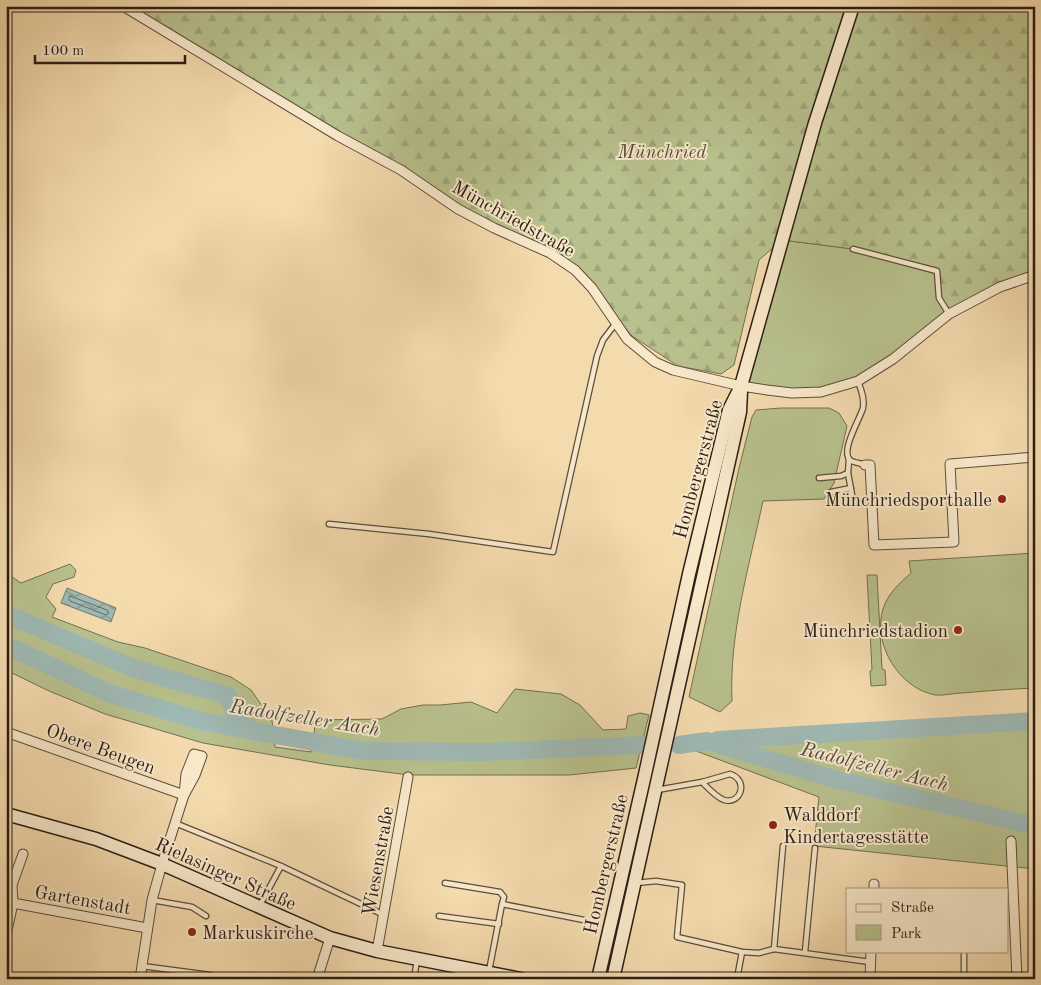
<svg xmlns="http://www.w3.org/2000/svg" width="1041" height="985" font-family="'Old Standard TT',serif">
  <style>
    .green { fill: #b8c18d; stroke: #717051 }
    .forest { fill: url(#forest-firs); stroke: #717051 }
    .water { fill: url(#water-waves); stroke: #707b74 }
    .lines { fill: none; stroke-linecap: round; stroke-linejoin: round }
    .shore { stroke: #646c64; stroke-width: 1 }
    .river { stroke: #9fb9b4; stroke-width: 18 }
    .service-casing { stroke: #5c4d3b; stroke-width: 7 }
    .minor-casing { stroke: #5c4d3b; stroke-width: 11 }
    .secondary-casing { stroke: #2a1e15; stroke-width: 15 }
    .service { stroke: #f8e8ca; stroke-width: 4.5 }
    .minor { stroke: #f8e8ca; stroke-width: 9 }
    .secondary { stroke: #f8e8ca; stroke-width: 12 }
    .poi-dot { fill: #8f2418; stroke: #f8e8ca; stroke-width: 2 }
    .labels { text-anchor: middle; stroke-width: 4; stroke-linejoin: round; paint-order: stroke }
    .park-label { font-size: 19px; font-style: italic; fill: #554f39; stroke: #f8e8ca }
    .street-label { font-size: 19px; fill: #2a1e15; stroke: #f8e8ca }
    .poi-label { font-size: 19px; fill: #2a1e15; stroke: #f8e8ca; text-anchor: end }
    .water-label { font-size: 20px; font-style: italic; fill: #4d4c45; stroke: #f8e8ca }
  </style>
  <defs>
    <pattern id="forest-firs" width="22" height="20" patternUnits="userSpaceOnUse" patternTransform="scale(1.25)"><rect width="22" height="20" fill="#b8c18d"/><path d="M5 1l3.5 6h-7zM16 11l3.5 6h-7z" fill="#9ea579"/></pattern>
    <pattern id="water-waves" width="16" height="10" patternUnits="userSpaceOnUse" patternTransform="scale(1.25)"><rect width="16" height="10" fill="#9fb9b4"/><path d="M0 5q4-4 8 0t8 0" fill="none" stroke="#829691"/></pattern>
  </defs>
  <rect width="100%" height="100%" fill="#f4dbae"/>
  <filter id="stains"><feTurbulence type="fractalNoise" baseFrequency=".004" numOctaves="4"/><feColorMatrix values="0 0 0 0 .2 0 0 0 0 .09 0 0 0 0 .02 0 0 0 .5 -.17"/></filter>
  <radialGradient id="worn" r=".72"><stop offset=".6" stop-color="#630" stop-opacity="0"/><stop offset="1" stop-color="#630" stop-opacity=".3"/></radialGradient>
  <!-- green -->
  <g class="green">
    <polygon points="782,240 853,249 937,271 949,314 858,381 821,392 741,386"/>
    <path d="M781,408H829L839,413L847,426L834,483L824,499L763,501C749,567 729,634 732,701L720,712L689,697L739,468L752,417L756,410Z"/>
    <path d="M1035,553V688C1010,689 986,691 962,693C954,693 943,696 935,695C899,688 872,644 883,609C888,593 900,583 911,573L909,561Z"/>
    <polygon points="70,564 76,570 74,577 53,584 46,597 56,609 52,617 118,642 145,648 231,677 251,690 272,720 275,747 311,752 316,720 382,719 401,709 423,705 440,705 471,702 497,713 515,689 561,694 580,705 603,730 626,729 628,716 640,713 649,715 636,768 569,775 409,775 330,765 203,743 105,714 49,691 6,670 6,573 21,583"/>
    <polygon points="867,575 877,575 882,669 885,670 886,685 871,686 870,671 872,670"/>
    <polygon points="1035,721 1035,869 814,846 819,797 680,745 707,741"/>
  </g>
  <!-- forest -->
  <polygon class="forest" points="127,6 1035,6 1035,275 949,314 939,298 937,271 853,249 782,240 759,260 734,365 721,374 678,366 632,336 576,268 495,226"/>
  <!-- water -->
  <polygon class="water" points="67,588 116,608 111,622 61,603"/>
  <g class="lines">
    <!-- shore -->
    <polygon class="shore" points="70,596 107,610 109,613 106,615 70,601 69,599"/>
    <!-- river -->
    <g class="river">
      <polyline points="6,614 133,668 228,696 236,717 254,731"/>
      <polyline points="6,645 111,694 205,722 363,751 484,752 643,745"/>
      <polyline points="718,740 1035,721"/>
      <polyline points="679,745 707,741 834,779 1022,823 1035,823"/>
    </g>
    <!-- service casing -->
    <g class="service-casing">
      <g id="service">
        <polyline points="853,249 937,271 939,298 949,314"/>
        <path d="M858,381C861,390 865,399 863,408C860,419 840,451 850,460C854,463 861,463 865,465"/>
        <polyline points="849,459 848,473 852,495"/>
        <polyline points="819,478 841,476 848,473"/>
        <polyline points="831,492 851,488"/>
        <polyline points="329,524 429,534 553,552 597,356 603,340 616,323"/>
        <path d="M657,790L702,782L730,774C749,780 741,805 724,800C716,797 708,788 702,782"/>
        <polyline points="175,823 281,866 384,915"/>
        <polyline points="445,883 500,892 504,897 502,904"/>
        <polyline points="636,883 656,881 682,885 677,937 742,952 759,953 774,949 870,962"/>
        <polyline points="152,900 192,907 206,916"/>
        <polyline points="259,907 281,866"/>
        <polyline points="439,916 499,924"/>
        <polyline points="774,949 783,846"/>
        <polyline points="805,952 815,848"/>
        <polyline points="142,966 210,975"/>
        <polyline points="489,971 502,904 584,920"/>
        <polyline points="778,978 780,979"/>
        <polyline points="414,979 417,960"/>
        <polyline points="737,979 742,952"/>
        <polyline points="964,979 964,951"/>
      </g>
    </g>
    <!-- minor casing -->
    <g class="minor-casing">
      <g id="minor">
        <polyline points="123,6 338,136 401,170 458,209 494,228 550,253 575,270 592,288 627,339 655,362 673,370 741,386 767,390 792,393 821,392 858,381 893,359 949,314 1000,287 1035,275"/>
        <polyline points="865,465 870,465 874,545 954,542 950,464 1035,457"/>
        <polyline points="6,732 184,795"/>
        <polyline points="1011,841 1017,979"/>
        <polyline points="874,889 874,884"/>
        <polyline points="13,903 147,928"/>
        <polyline points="6,935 13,903 12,885 23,854"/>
        <polyline points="377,951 408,777"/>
        <polyline points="140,979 152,900 162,864 184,795 186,774 194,754 202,756 195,775 184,795"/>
        <polyline points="317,979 330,938"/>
        <polyline points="870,979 871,951"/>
      </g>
    </g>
    <!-- secondary casing -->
    <g class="secondary-casing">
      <g id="secondary">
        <polyline points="6,814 96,839 162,864 330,938 377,951 521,979"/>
        <polyline points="598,979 644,779 689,574 729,410 741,386 815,123 853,6"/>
        <polyline points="613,979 740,412 741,391"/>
      </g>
    </g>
    <!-- service -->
    <use href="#service" class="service"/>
    <!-- minor -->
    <use href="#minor" class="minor"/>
    <!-- secondary -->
    <use href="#secondary" class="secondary"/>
  </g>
  <!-- markers -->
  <g class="poi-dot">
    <circle cx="1002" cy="499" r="5"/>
    <circle cx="958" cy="630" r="5"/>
    <circle cx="773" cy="825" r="5"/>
    <circle cx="192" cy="932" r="5"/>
  </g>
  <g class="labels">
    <!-- park labels -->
    <g class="park-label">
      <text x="662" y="158">Münchried</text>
    </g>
    <!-- street labels -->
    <g class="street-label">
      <text transform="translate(514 218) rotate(29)" y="7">Münchriedstraße</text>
      <text transform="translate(697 469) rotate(-75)" y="7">Hombergerstraße</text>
      <text transform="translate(101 748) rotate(20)" y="7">Obere Beugen</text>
      <text transform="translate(377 861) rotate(-80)" y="7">Wiesenstraße</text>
      <text transform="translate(605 864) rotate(-77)" y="7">Hombergerstraße</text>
      <text transform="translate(226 873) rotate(24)" y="7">Rielasinger Straße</text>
      <text transform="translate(83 899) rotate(10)" y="7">Gartenstadt</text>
    </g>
    <!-- poi labels -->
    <g class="poi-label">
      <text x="992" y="506">Münchriedsporthalle</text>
      <text x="948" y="637">Münchriedstadion</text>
      <text x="783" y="821" text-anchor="start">Walddorf<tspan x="783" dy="22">Kindertagesstätte</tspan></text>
      <text x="202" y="939" text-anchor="start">Markuskirche</text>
    </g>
    <!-- water labels -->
    <g class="water-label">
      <text transform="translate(305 717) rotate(9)" y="7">Radolfzeller Aach</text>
      <text transform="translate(875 766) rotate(14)" y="7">Radolfzeller Aach</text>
    </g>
  </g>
  <!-- margin -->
  <rect width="1041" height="985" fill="none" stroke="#f4dbae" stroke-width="25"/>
  <rect x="8" y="8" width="1026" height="970" fill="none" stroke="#2a1e15" stroke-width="2.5"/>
  <rect x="12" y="12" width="1016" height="960" fill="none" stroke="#2a1e15"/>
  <!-- legend -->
  <rect x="846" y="888" width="162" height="65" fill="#f8e8ca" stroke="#a69782"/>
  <rect x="856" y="904" width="25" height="8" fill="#f8e8ca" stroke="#a69782"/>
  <text x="891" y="912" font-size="15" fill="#2a1e15">Straße</text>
  <rect x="856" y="925" width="25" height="15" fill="#b8c18d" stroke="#a69782"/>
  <text x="891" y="938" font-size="15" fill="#2a1e15">Park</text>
  <!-- scale -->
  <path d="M35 55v8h150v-8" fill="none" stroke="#2a1e15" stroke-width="2.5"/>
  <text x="42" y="55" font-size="15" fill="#2a1e15" stroke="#f8e8ca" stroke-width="4" paint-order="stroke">100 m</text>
  <rect width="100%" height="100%" filter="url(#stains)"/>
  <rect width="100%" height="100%" fill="url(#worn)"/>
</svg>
